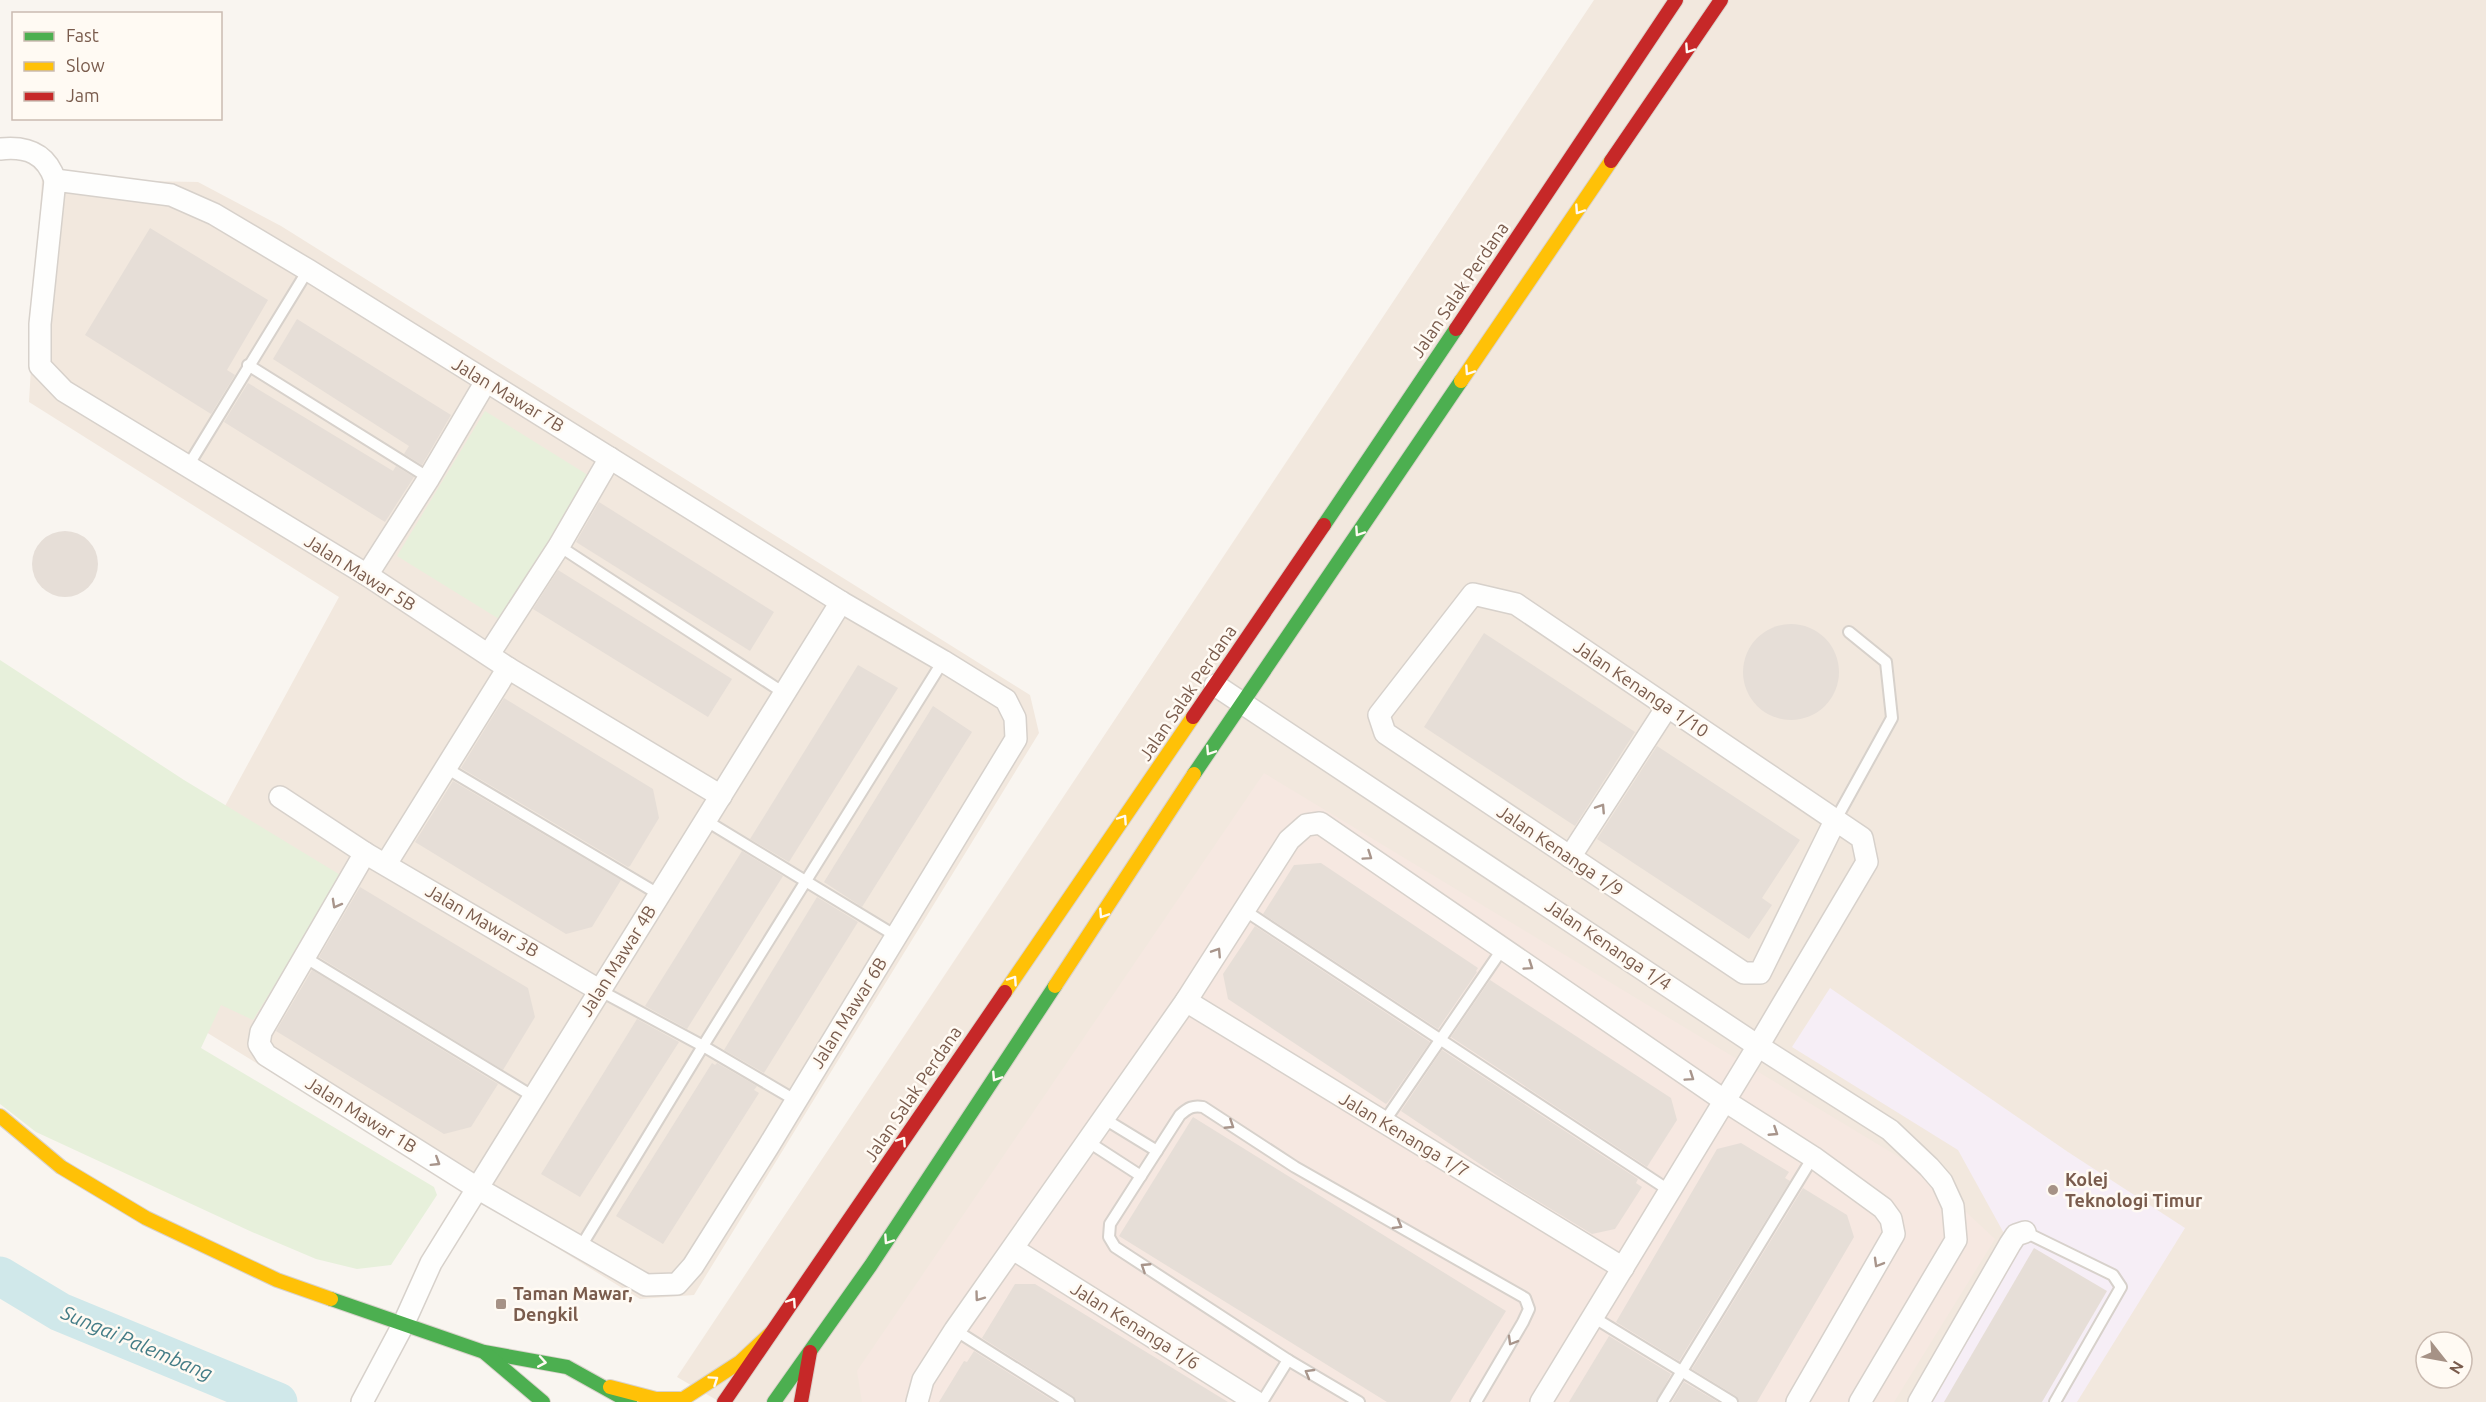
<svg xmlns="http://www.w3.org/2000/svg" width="2486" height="1402" font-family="Ubuntu,sans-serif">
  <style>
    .residential { fill: #f2e8de; fill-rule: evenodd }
    .commercial { fill: #f6e8e1 }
    .education { fill: #f6eef6 }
    .green { fill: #e7f0db }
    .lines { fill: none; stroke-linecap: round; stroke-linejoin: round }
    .river { stroke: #d0e8ea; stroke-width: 39 }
    .building { fill: #e6ded7 }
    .lane-casing { stroke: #d7d1cb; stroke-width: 14 }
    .street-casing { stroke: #d7d1cb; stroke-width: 24 }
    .fast-casing { stroke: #d9d2cb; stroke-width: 16 }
    .slow-casing { stroke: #d9d2cb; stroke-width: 16 }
    .jam-casing { stroke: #d9d2cb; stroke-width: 16 }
    .lane { stroke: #fefefd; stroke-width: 10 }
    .street { stroke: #fefefd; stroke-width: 21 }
    .fast { stroke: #4caf50; stroke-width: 14 }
    .slow { stroke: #ffc107; stroke-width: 14 }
    .jam { stroke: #c62828; stroke-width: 14 }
    .oneway { stroke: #fffaf3 }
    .oneway2 { stroke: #a8958b }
    .poi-dot { fill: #a69286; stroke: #fffaf3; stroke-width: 2 }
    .labels { text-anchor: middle; stroke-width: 5; stroke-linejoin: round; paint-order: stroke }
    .street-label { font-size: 18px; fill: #7a5c4d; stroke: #fffaf3 }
    .poi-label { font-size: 18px; font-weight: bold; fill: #7a5c4d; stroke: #fffaf3; text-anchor: start }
    .water-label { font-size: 20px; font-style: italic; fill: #437c86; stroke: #fffaf3 }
  </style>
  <rect width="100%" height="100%" fill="#f9f5f0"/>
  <!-- residential -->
  <g class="residential">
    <path d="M1594,0H2486V1402H720L677,1377ZM2426,1342H2462V1378H2426Z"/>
    <polygon points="42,179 198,182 281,226 1030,695 1039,733 694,1295 640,1299 128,984 339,597 29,402"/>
  </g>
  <!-- commercial -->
  <polygon class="commercial" points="1264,773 1922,1171 1995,1239 1894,1402 862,1402 857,1371"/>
  <!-- education -->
  <polygon class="education" points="1830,988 2068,1152 2185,1228 2077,1402 1909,1402 2006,1237 1958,1150 1792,1047"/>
  <!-- green -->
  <g class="green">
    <polygon points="485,411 591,477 499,619 397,556"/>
    <polygon points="0,660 184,780 342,876 253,1020 221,1005 201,1048 434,1187 437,1195 391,1265 357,1269 316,1259 252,1232 36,1132 0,1104"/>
  </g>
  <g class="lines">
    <!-- river -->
    <polyline class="river" points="0,1276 60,1312 278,1402"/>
  </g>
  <!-- building -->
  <g class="building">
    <polygon points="150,228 268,300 227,370 235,375 211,414 85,335"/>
    <polygon points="297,319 451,415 422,465 404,454 409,446 273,359"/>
    <polygon points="248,383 393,471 396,466 414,477 385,522 224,422"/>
    <polygon points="599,502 774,612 750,651 576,542"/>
    <circle cx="65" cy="564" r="33"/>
    <polygon points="558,570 732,679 708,717 533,609"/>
    <circle cx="1791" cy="672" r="48"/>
    <polygon points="1484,633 1635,732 1575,826 1424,727"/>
    <polygon points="858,665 898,688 789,862 750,839"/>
    <polygon points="504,698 653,789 659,818 630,866 628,867 461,768"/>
    <polygon points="933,706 972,732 862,907 824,882"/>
    <polygon points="1657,746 1800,840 1762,898 1772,905 1749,939 1597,839"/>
    <polygon points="453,781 621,880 592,927 566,934 415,842"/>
    <polygon points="742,851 783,876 687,1029 645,1006"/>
    <polygon points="1321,863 1478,968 1476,971 1477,972 1438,1029 1263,914 1294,865"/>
    <polygon points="360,887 528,988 535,1017 503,1070 319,957"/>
    <polygon points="817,897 858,922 764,1073 724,1050"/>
    <polygon points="1255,926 1430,1042 1388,1102 1386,1104 1228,999 1223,974"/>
    <polygon points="312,970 498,1084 471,1127 444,1134 276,1031"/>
    <polygon points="1490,980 1671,1098 1677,1120 1647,1167 1451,1037"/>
    <polygon points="637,1019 679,1042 580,1197 541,1174"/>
    <polygon points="1442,1050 1638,1179 1636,1183 1642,1187 1615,1229 1592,1234 1511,1185 1401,1111"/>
    <polygon points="712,1063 715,1065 717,1063 757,1086 754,1090 759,1093 663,1244 616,1216"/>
    <polygon points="1193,1117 1506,1311 1450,1402 1387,1402 1119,1236"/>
    <polygon points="1741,1143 1789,1172 1785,1178 1790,1181 1679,1361 1616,1322 1717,1149"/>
    <polygon points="1803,1188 1847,1215 1854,1237 1757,1402 1739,1402 1736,1396 1692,1369"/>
    <polygon points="2034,1248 2107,1291 2042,1402 1944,1402"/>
    <polygon points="1015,1284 1035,1284 1228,1402 1076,1402 1073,1396 982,1338"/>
    <polygon points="1609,1336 1671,1374 1656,1402 1569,1402"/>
    <polygon points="974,1351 1055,1402 939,1402 964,1361 967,1362"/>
    <polygon points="1684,1382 1718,1402 1672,1402"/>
  </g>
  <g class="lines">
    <!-- lane casing -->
    <g class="lane-casing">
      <g id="lane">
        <polyline points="248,365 429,478"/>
        <polyline points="188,466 308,270"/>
        <polyline points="559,546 784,693"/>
        <polyline points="446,768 660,895"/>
        <polyline points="705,820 896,936"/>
        <polyline points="1835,821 1892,718 1886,662 1849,632"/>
        <polyline points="1244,910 1670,1191"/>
        <polyline points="306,958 534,1097"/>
        <polyline points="599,990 703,1046 795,1100"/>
        <polyline points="1103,1118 1157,1151"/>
        <polyline points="1384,1122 1503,948"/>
        <polyline points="1087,1141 1141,1176"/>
        <polyline points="2025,1232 2113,1275 2121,1287 2055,1402"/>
        <polyline points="580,1248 703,1046 943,661"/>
        <polyline points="1593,1317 1732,1402"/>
        <polyline points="955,1330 1069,1402"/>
        <polyline points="1262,1402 1288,1360"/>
        <path d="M1359,1402L1288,1360L1115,1247L1109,1237L1110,1224L1180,1115C1188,1108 1193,1105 1203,1107L1295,1167L1525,1298L1529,1309L1523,1322L1476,1402"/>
        <polyline points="1663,1402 1813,1157"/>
      </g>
    </g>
    <!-- street casing -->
    <g class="street-casing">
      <g id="street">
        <path d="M0,149C27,146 46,153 55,180"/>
        <polyline points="367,575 429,478 485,383"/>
        <polyline points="489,654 559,546 610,458"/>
        <polyline points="1215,685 1758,1046 1890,1130 1929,1167 1942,1182 1953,1206 1956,1240 1860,1402"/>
        <polyline points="280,797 365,853 599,990"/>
        <polyline points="365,853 261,1032 259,1044 266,1055 477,1188 646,1285 677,1284 693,1266 768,1147 1016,739 1015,718 1006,700 943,661 841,602 308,270 214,214 171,195 55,180 40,324 40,366 64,391 367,575 508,668 721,796"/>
        <polyline points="1570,857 1667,707"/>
        <polyline points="386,864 508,668"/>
        <polyline points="1186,1001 1623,1268"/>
        <polyline points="1013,1249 1256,1402"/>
        <polyline points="362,1402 403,1325 431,1263 841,602"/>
        <polyline points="917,1402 923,1380 955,1330 1186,1001 1289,840 1306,825 1320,823 1725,1101 1813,1157 1883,1208 1891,1219 1894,1234 1797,1402"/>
        <polyline points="1541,1402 1758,1046 1867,862 1862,838 1516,604 1473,594 1379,715 1385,733 1744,973 1760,973 1835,821"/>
        <polyline points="1919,1402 2010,1244 2016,1235 2025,1232"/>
      </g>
    </g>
    <!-- fast casing -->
    <g class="fast-casing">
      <g id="fast">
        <polyline points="1324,525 1456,329"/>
        <polyline points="1194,774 1461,381"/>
        <polyline points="331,1299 484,1352 567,1367 630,1402"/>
        <polyline points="485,1353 543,1402"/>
        <polyline points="774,1402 871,1265 1055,986"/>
      </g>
    </g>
    <!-- slow casing -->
    <g class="slow-casing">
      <g id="slow">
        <polyline points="1461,381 1611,161"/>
        <polyline points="1055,986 1194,774"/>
        <polyline points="1005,992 1193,717"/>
        <polyline points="0,1116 61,1167 146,1218 277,1280 331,1299"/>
        <polyline points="610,1387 656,1399 683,1399 740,1362 771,1333"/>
      </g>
    </g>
    <!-- jam casing -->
    <g class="jam-casing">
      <g id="jam">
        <polyline points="1611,161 1721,0"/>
        <polyline points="1456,329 1676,0"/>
        <polyline points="1193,717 1324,525"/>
        <polyline points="724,1402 1005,992"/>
        <polyline points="801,1402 810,1352"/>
      </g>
    </g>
    <!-- lane -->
    <use href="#lane" class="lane"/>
    <!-- street -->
    <use href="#street" class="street"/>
    <!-- fast -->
    <use href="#fast" class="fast"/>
    <!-- slow -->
    <use href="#slow" class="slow"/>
    <!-- jam -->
    <use href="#jam" class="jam"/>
  </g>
  <!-- one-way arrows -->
  <defs><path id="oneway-chevron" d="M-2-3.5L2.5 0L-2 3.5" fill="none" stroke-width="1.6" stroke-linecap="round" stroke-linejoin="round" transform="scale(1.5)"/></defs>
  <g class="oneway">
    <use href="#oneway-chevron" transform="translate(1689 49) rotate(124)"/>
    <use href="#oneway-chevron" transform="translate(1579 210) rotate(124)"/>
    <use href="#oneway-chevron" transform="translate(1469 371) rotate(124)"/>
    <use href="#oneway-chevron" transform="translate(1359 532) rotate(124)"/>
    <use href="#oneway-chevron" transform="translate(1210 751) rotate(123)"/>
    <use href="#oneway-chevron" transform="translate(1123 819) rotate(-56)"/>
    <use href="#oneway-chevron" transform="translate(1103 914) rotate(123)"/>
    <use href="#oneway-chevron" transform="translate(1013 980) rotate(-56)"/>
    <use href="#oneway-chevron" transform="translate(996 1077) rotate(123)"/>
    <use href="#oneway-chevron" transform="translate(902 1141) rotate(-56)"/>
    <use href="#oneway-chevron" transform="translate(888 1240) rotate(124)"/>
    <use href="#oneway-chevron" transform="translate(792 1302) rotate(-56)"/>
    <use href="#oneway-chevron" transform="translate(542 1362) rotate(10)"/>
    <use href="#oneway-chevron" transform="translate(714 1380) rotate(-34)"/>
  </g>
  <g class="oneway2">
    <use href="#oneway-chevron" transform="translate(1601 808) rotate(-57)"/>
    <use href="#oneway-chevron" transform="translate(1368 856) rotate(34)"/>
    <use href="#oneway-chevron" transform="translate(336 904) rotate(119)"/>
    <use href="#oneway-chevron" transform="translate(1217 952) rotate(-57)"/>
    <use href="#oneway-chevron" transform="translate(1529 966) rotate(34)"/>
    <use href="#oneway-chevron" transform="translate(1690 1077) rotate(34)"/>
    <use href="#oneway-chevron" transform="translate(1230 1125) rotate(33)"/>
    <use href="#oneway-chevron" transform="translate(1774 1132) rotate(33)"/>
    <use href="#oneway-chevron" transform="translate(436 1162) rotate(32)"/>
    <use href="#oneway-chevron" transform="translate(1398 1225) rotate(30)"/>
    <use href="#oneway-chevron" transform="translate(1878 1263) rotate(120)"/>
    <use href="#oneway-chevron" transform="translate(1145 1267) rotate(-147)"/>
    <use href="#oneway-chevron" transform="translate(979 1297) rotate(126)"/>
    <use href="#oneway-chevron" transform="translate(1512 1341) rotate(120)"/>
    <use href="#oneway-chevron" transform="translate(1309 1373) rotate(-150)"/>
  </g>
  <!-- markers -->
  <g class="poi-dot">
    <circle cx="2053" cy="1190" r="6"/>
    <rect x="495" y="1298" width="12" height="12" rx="3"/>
  </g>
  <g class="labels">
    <!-- street labels -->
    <g class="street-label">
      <text transform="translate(1460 290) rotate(-56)" y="6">Jalan Salak Perdana</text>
      <text transform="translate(508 395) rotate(31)" y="6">Jalan Mawar 7B</text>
      <text transform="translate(360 573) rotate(32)" y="6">Jalan Mawar 5B</text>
      <text transform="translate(1641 689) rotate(34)" y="6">Jalan Kenanga 1/10</text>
      <text transform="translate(1188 693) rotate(-56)" y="6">Jalan Salak Perdana</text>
      <text transform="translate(1560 851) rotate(34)" y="6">Jalan Kenanga 1/9</text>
      <text transform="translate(482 921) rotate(30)" y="6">Jalan Mawar 3B</text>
      <text transform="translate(1608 945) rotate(34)" y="6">Jalan Kenanga 1/4</text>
      <text transform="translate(618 961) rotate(-58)" y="6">Jalan Mawar 4B</text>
      <text transform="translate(849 1013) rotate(-58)" y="6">Jalan Mawar 6B</text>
      <text transform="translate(913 1094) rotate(-56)" y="6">Jalan Salak Perdana</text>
      <text transform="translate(361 1115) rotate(32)" y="6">Jalan Mawar 1B</text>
      <text transform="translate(1404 1135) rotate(31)" y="6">Jalan Kenanga 1/7</text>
      <text transform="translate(1135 1326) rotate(32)" y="6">Jalan Kenanga 1/6</text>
    </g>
    <!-- poi labels -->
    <g class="poi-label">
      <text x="2065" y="1186">Kolej<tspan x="2065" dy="21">Teknologi Timur</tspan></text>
      <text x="513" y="1300">Taman Mawar,<tspan x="513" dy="21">Dengkil</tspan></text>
    </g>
    <!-- water labels -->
    <g class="water-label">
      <text transform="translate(137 1343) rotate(23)" y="7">Sungai Palembang</text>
    </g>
  </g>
  <!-- legend -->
  <rect x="12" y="12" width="210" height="108" fill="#fffaf3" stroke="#cabbb1" stroke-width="1.5"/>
  <rect x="24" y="32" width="30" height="9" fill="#4caf50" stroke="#cabbb1" stroke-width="1.5"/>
  <text x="66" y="42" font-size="18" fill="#7a5c4d">Fast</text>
  <rect x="24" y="62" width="30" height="9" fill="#ffc107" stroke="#cabbb1" stroke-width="1.5"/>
  <text x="66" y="72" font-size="18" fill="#7a5c4d">Slow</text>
  <rect x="24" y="92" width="30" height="9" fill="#c62828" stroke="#cabbb1" stroke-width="1.5"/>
  <text x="66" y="102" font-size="18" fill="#7a5c4d">Jam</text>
  <!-- north arrow -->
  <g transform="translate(2444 1360) rotate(121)"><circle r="28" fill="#fffaf3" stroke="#cabbb1" stroke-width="1.5"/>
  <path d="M0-4.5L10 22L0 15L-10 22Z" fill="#a69286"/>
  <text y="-9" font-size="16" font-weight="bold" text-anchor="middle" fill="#7a5c4d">N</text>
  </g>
</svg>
